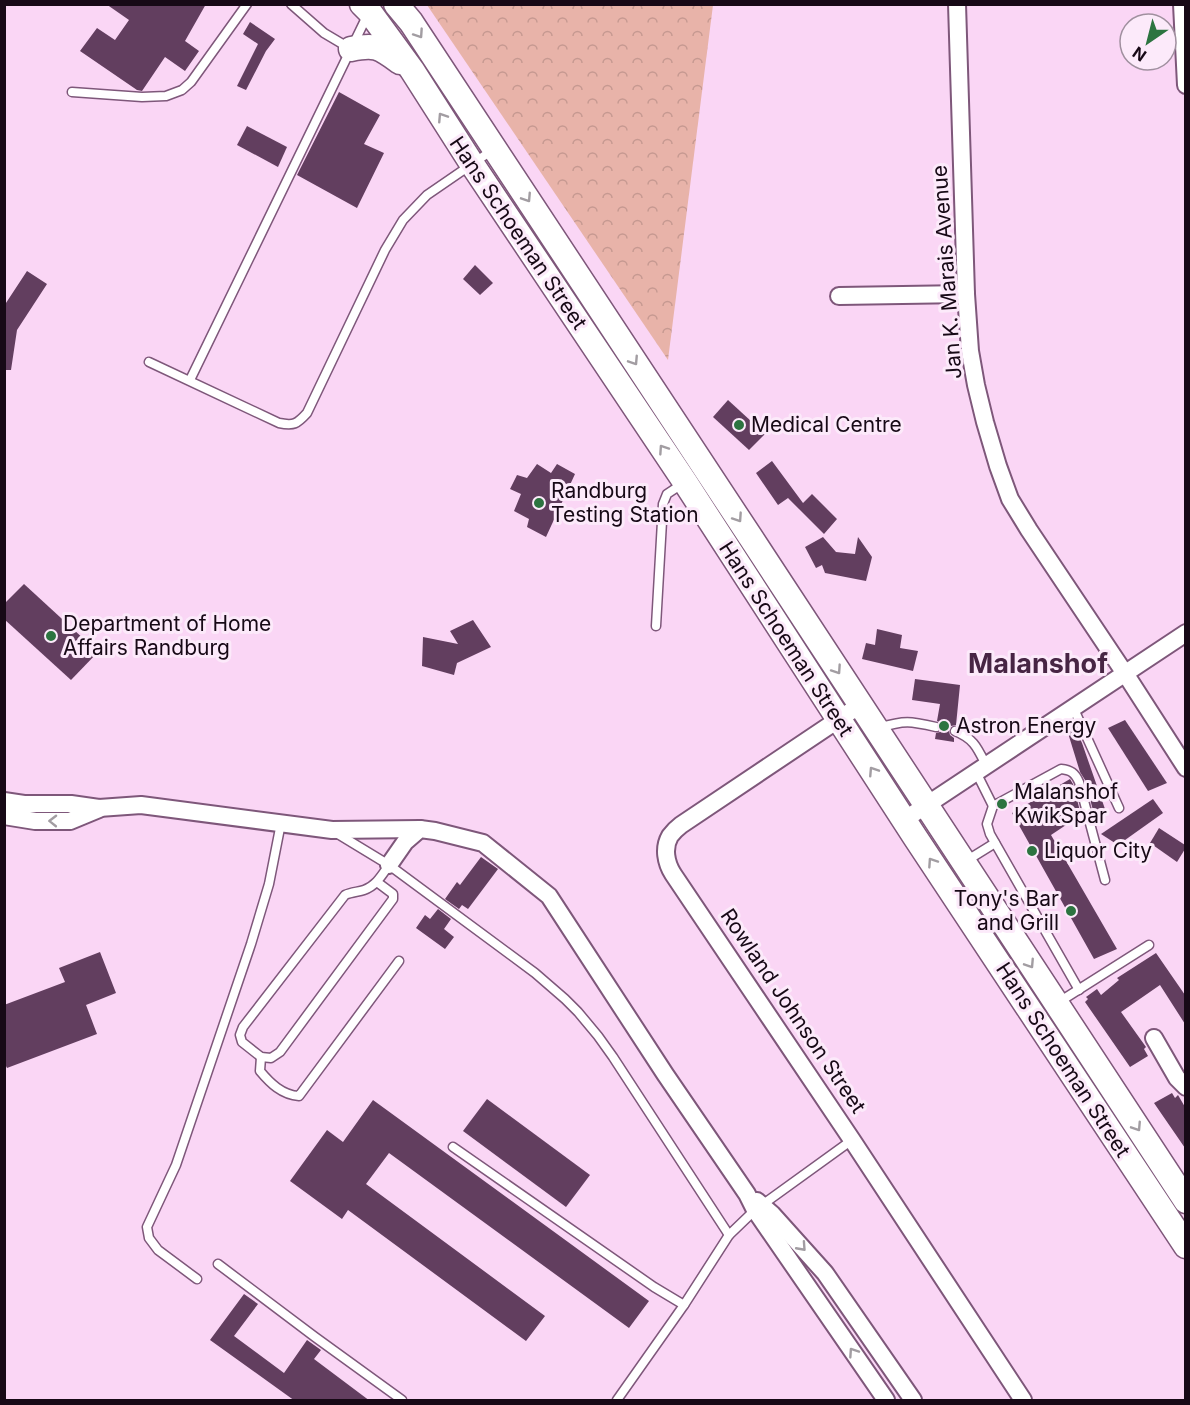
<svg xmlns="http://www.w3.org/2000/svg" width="1190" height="1405" font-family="Inter,sans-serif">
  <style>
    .park { fill: url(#park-crowns) }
    .building { fill: #623e5f }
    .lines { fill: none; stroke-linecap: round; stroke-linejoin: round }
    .service-casing { stroke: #7e577a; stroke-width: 11 }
    .minor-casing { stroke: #7e577a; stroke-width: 20 }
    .secondary-casing { stroke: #7e577a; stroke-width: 27 }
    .service { stroke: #fff; stroke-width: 8 }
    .minor { stroke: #fff; stroke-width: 16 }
    .secondary { stroke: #fff; stroke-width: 24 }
    .oneway { stroke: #a29da2 }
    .poi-dot { fill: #2c7440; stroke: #fceafa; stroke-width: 2 }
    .labels { text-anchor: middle; stroke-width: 6; stroke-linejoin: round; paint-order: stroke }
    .street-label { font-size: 21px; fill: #170916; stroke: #fceafa }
    .poi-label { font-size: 21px; fill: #170916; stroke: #fceafa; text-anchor: start }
    .district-label { font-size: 27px; font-weight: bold; fill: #472544; stroke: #fceafa }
  </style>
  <defs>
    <pattern id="park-crowns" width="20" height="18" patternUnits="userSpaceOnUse" patternTransform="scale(1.5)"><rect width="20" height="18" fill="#e8b3a9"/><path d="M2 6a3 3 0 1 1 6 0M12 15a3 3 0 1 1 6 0" fill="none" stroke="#c69991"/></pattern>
  </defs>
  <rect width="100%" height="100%" fill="#fad6f5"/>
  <!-- park -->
  <polygon class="park" points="427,5 713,5 668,360"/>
  <!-- building -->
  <g class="building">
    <polygon points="106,4 206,4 185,41 199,51 185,71 165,57 142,91 137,90 80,51 97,28 115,40 129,20"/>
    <polygon points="250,22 275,39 266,51 246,90 237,86 258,44 243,34"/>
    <polygon points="339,92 380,115 364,144 384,153 357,208 297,175"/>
    <polygon points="247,126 287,147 278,167 237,145"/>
    <polygon points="475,265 493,283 480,295 463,279"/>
    <polygon points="27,271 47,284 17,330 11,370 4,370 4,306"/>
    <polygon points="728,400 765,434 749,450 713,417"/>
    <polygon points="772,461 803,503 812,494 837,519 824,534 788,498 778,505 756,473"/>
    <polygon points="537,464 551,473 557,464 575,474 546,537 527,527 529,519 514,511 521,494 510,489 517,475 527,478"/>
    <polygon points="823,537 836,552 855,554 858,537 872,557 866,581 825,573 822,565 816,568 805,547"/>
    <polygon points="24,584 98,652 71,680 4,619 4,604"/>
    <polygon points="473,620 491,647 457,663 454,675 422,666 423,637 458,644 450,631"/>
    <polygon points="877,629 902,635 900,648 918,651 913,671 862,659 866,643 875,645"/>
    <polygon points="915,679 960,685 956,725 951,726 949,731 950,735 954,738 954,742 935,739 936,733 940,732 942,728 941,723 937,721 940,704 912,700"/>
    <polygon points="1125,720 1167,783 1148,791 1108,728"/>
    <polygon points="1075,728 1082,743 1105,809 1094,814 1085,780 1080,772 1068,733"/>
    <polygon points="1070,779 1073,784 1081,815 1051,835 1117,949 1094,959 1012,813"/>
    <polygon points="1153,799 1163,813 1118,845 1101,834"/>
    <polygon points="1159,828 1185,845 1185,849 1177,862 1150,843"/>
    <polygon points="481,857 498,869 468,909 462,905 459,909 445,899 457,882 460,885"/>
    <polygon points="438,909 451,919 444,929 454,937 445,949 416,928 425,915 430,919"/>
    <polygon points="100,952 116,993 86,1005 97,1034 7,1068 4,1062 4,1005 65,982 59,968"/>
    <polygon points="1156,953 1185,995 1185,1024 1160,985 1121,1012 1146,1047 1144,1049 1148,1056 1130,1067 1085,1002 1088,999 1086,997 1097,989 1101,995 1119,980 1117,978"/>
    <polygon points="1172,1093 1175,1098 1178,1095 1185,1107 1185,1148 1154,1103"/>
    <polygon points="487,1099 590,1175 566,1207 463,1131"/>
    <polygon points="373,1100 649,1301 629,1328 389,1153 366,1184 545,1316 526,1341 348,1210 342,1219 290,1181 327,1130 343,1142"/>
    <polygon points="244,1294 258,1304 234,1336 284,1373 307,1340 321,1350 314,1359 370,1401 295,1401 210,1340"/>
  </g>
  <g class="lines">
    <!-- service casing -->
    <g class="service-casing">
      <g id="service">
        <polyline points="291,4 324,33 351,49"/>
        <polyline points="72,92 142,97 166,96 182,90 191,82 247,4"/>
        <path d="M149,362L279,423C294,426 297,424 307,413L385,250L403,220L427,195L494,149"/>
        <polyline points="190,380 368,14"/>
        <polyline points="656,626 663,504 667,494 685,482"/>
        <polyline points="1073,707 1119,808"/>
        <path d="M878,728C905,720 910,721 936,727"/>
        <path d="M955,731C974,739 977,747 986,765"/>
        <path d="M976,772L993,806L1061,769C1071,770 1075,773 1079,782L1105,880"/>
        <polyline points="993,806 987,824 990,834 1079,990"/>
        <polyline points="338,834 389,865 535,973 565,999 578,1012 598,1036 613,1057 729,1235"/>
        <polyline points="966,861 995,843"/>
        <path d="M377,882L393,894V899L280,1052L271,1058L261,1057L242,1042L240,1035L243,1027L345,895C351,892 358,892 364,890C376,886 382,875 389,865"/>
        <polyline points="1059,1002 1149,945"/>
        <path d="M261,1057L260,1071C270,1083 282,1095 299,1096L399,961"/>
        <polyline points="453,1147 654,1287 684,1305"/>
        <polyline points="218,1264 315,1337 402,1400"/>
        <polyline points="197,1279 158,1250 149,1238 147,1227 176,1165 251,944 269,884 281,823"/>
        <polyline points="617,1400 684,1305 729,1235 755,1210 852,1140"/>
      </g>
    </g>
    <!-- minor casing -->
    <g class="minor-casing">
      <g id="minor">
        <polyline points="957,4 966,294 970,351 976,385 985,422 998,466 1010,499 1029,530 1130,681 1186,768"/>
        <polyline points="1182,4 1186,85"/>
        <polyline points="839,296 966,294"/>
        <path d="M860,705L681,825C677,828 673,832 670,836C663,848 666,863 673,874L852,1140L1023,1400"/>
        <polyline points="4,801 24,804 71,804 99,808 141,805 332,830 420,829"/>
        <polyline points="4,816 35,821 70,821 99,809"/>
        <polyline points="904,820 1186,633"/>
        <polyline points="389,865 405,842 420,829 435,831 483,843 549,896 665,1074 747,1194 755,1210 886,1400"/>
        <polyline points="1154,1038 1177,1078 1186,1087"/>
        <polyline points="757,1201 772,1214 825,1273 913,1400"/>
      </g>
    </g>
    <!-- secondary casing -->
    <g class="secondary-casing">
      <g id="secondary">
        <polyline points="362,4 369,11 412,70 472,164 685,482 915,837 1186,1246"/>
        <polyline points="396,4 411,22 757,547 1186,1201"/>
        <path d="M351,49C376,44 379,47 400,62"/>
      </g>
    </g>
    <!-- service -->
    <use href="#service" class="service"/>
    <!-- minor -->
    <use href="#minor" class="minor"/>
    <!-- secondary -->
    <use href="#secondary" class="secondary"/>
  </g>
  <!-- one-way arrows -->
  <defs><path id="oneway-chevron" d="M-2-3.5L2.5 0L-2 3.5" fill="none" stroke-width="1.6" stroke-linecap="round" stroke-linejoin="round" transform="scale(1.5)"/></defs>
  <g class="oneway">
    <use href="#oneway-chevron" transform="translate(419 34) rotate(56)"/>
    <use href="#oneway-chevron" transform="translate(442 117) rotate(-123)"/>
    <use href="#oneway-chevron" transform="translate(527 198) rotate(57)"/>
    <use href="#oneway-chevron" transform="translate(634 361) rotate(57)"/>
    <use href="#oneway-chevron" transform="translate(663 449) rotate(-124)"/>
    <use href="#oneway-chevron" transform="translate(738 518) rotate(56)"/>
    <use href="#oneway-chevron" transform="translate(837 670) rotate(56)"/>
    <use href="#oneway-chevron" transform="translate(873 771) rotate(-123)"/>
    <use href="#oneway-chevron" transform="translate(53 821) rotate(-179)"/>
    <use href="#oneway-chevron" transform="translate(932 862) rotate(-124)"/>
    <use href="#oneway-chevron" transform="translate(1030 964) rotate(57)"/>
    <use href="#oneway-chevron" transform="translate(1137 1127) rotate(57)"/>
    <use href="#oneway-chevron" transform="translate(802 1247) rotate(48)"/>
    <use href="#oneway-chevron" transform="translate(853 1352) rotate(-124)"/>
  </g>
  <!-- markers -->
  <g class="poi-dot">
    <circle cx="739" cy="425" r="6"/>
    <circle cx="539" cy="503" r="6"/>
    <circle cx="51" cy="636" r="6"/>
    <circle cx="944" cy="726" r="6"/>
    <circle cx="1002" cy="804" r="6"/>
    <circle cx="1032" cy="851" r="6"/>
    <circle cx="1071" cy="911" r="6"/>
  </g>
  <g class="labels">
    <!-- street labels -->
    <g class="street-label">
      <text transform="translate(518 233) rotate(56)" y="7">Hans Schoeman Street</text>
      <text transform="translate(947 272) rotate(-94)" y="7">Jan K. Marais Avenue</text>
      <text transform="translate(786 639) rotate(57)" y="7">Hans Schoeman Street</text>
      <text transform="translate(793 1011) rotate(56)" y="7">Rowland Johnson Street</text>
      <text transform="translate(1063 1060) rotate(57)" y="7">Hans Schoeman Street</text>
    </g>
    <!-- poi labels -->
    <g class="poi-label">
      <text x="751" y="432">Medical Centre</text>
      <text x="551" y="498">Randburg<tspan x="551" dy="24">Testing Station</tspan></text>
      <text x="63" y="631">Department of Home<tspan x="63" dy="24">Affairs Randburg</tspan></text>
      <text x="956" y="733">Astron Energy</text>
      <text x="1014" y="799">Malanshof<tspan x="1014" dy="24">KwikSpar</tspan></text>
      <text x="1044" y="858">Liquor City</text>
      <text x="1059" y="906" text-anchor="end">Tony's Bar<tspan x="1059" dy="24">and Grill</tspan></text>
    </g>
    <!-- district labels -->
    <g class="district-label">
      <text x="1038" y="673">Malanshof</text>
    </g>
  </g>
  <!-- border -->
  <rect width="1190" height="1405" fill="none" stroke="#170916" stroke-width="12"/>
  <!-- north arrow -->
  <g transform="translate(1148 42) rotate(215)"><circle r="28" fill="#fceafa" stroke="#a0909f" stroke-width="1.5"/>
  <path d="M0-4.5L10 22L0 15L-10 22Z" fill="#2c7440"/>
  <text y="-9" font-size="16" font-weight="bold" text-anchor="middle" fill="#170916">N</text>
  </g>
</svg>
